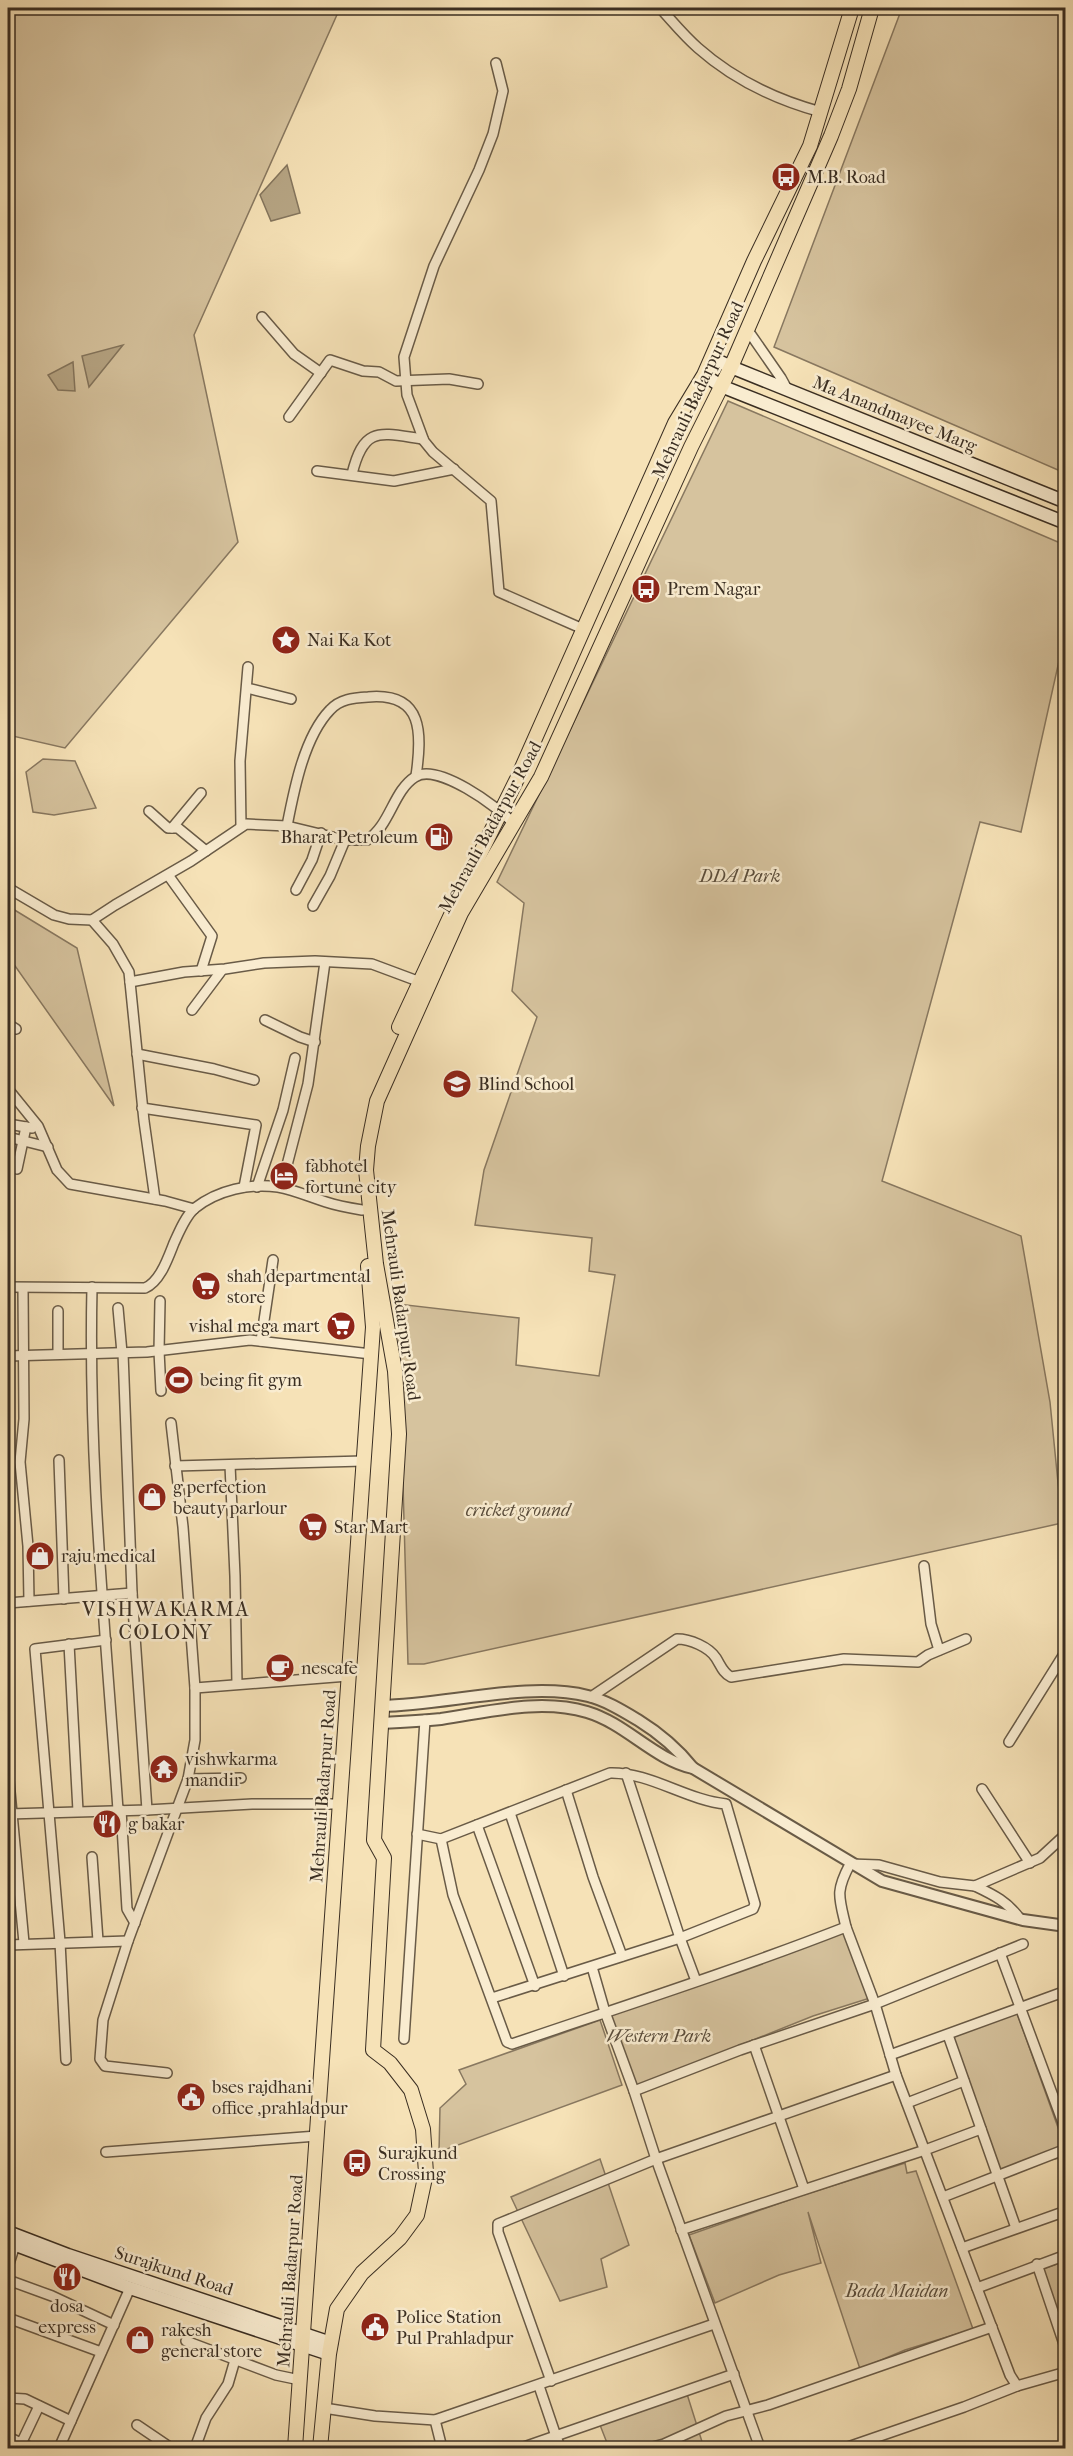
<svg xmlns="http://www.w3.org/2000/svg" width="1073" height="2456" font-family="'IM FELL French Canon',serif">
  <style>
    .green { fill: #d6c39e; stroke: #887860; stroke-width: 1.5 }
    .water { fill: #b6a584; stroke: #84755d; stroke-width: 1.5 }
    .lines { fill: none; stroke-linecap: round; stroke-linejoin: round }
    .minor-casing { stroke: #695b47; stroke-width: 12 }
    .tertiary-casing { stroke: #695b47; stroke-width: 14 }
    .secondary-casing { stroke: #3a2e22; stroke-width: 15 }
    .primary-casing { stroke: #3a2e22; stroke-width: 16 }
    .minor { stroke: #f9ecd0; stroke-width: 9 }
    .tertiary { stroke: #f9ecd0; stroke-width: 10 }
    .secondary { stroke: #f9ecd0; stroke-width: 12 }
    .primary { stroke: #f6e2b7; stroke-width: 14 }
    .labels { text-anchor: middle; stroke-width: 5; stroke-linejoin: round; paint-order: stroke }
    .poi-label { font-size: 18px; fill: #3a2e22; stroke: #f9ecd0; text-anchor: start }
    .street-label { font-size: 18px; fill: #3a2e22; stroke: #f9ecd0 }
    .park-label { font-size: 18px; font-style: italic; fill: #594c3b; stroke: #f9ecd0 }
    .neighbourhood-label { font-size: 20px; letter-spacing: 1.5px; fill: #3a2e22; stroke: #f9ecd0 }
  </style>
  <rect width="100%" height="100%" fill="#f6e2b7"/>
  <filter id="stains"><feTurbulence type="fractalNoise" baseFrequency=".00333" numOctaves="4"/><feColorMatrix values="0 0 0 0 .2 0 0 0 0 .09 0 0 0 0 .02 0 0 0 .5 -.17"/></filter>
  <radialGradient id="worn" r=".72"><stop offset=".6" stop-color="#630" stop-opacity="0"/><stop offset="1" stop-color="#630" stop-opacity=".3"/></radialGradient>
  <!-- green -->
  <g class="green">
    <polygon points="8,8 340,8 194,335 238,542 65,748 8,735"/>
    <polygon points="902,8 1065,8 1065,473 774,347"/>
    <polygon points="728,401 1065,545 1065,634 1021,832 980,822 882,1181 1021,1236 1050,1402 1062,1523 424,1664 408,1664 398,1304 519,1318 516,1365 599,1376 615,1275 589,1271 592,1238 475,1225 484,1170 537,1017 512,991 524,903 497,882"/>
    <polygon points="43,759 75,761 96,808 54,815 33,812 26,772"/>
    <polygon points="8,906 77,948 114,1106 8,956"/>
    <polygon points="844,1931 870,1998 813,2016 636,2087 609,2014 770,1960"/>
    <polygon points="1017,2013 1065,2147 1065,2157 1045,2161 995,2180 945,2040"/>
    <polygon points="600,2020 622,2085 439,2152 440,2108 466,2084 459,2070"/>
    <polygon points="600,2159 629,2245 601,2259 607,2287 560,2301 511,2197"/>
    <polygon points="905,2163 907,2173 916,2171 973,2329 905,2350 860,2369 808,2212 821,2263 779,2275 715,2303 689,2235 803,2195"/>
    <polygon points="1065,2261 1065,2353 1037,2271"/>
    <polygon points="687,2394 704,2448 609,2448 600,2425"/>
  </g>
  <!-- water -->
  <g class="water">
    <polygon points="287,165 300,213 271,221 260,195"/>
    <polygon points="123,345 89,387 82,356"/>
    <polygon points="73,362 75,391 58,390 48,375"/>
  </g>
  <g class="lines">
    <!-- minor casing -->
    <g class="minor-casing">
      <g id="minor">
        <path d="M660,8C672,21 684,36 698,48C733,79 777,100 821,112"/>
        <polyline points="496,63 503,91 493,134 479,170 434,266 404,357 407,395 424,441 433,452 491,501 499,592 583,629"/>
        <polyline points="262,317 294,354 321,373"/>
        <polyline points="747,329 781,378 787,389"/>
        <polyline points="289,417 330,360 363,371 379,372 396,381 449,379 478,384"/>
        <polyline points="317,471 394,481 454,469"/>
        <path d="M352,474C364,425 380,433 423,439"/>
        <polyline points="247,688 291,699"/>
        <polyline points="149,811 168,828 178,828 206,851"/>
        <polyline points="241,826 240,761 248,667"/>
        <path d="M287,826C294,790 304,737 330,710C340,699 353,698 368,697C424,692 422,734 416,776"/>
        <polyline points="172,828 201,793"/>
        <polyline points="168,875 212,936 201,971"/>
        <path d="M8,888L54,915L69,919L92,920L115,905L191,861L246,824L287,826L345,840H367C390,826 393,791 415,777C437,762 498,807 513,823"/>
        <polyline points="296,890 312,860 321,833"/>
        <polyline points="313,906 330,876 345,840"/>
        <polyline points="92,920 113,944 129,972 144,1121 155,1199"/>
        <polyline points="130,982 184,972 225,969 264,963 315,961 372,964 423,983"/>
        <polyline points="192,1010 222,970"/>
        <polyline points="265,1020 300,1037 315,1042"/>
        <polyline points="8,1024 16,1029"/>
        <polyline points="137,1054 214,1069 254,1080"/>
        <polyline points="8,1089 38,1126 57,1170 70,1184 165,1201 194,1209"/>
        <polyline points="142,1108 256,1125 244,1187"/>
        <polyline points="8,1124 32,1128"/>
        <polyline points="8,1137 48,1147"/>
        <polyline points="287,1165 308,1084 325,962"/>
        <polyline points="17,1169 26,1127"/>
        <polyline points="257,1187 283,1110 295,1058"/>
        <path d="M8,1287L145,1288C160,1282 168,1258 174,1243C179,1232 186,1215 195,1208C218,1190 250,1183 278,1187C295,1190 310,1197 326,1202C338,1206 350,1208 362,1210"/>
        <path d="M92,1287C88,1462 106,1636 118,1810"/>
        <polyline points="23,1288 24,1419 20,1462 28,1546 29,1601"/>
        <polyline points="160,1301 159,1351 161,1391"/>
        <polyline points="118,1308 122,1353"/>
        <polyline points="261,1341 273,1260"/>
        <polyline points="123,1353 132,1593 147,1810"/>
        <polyline points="58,1354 58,1311"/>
        <polyline points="8,1356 147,1352 250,1340 371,1354"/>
        <polyline points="59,1460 64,1599"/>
        <polyline points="230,1465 235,1576 237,1684"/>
        <polyline points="175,1466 363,1461"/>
        <polyline points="924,1566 931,1624 939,1650"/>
        <polyline points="8,1603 132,1593"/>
        <polyline points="69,1644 78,1811"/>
        <polyline points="195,1688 348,1676"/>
        <path d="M591,1697L677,1639C690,1639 709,1647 716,1658C721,1666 723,1673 731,1677L844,1659L918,1662L928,1655L966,1639"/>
        <polyline points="1009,1742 1066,1651"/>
        <polyline points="8,1770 24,1943"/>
        <polyline points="626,1773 680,1938 696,1981"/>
        <polyline points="188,1779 241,1778"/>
        <polyline points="982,1789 1030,1863"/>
        <polyline points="566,1790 593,1877 622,1956"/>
        <polyline points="121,1810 127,1909 135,1923"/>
        <polyline points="510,1813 564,1976"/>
        <polyline points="8,1814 147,1810 252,1804 339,1804"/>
        <polyline points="477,1825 535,1986"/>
        <polyline points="417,1834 441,1839"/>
        <polyline points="92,1857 98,1941"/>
        <path d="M975,1886C994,1895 1008,1902 1020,1919"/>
        <path d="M846,1927C839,1897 835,1892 850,1864L879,1865L940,1882L975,1886L1040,1858L1066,1834"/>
        <polyline points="8,1945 128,1941"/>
        <polyline points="1000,1953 1066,2131"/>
        <polyline points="592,1967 605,2012 634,2091 656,2159 760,2448"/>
        <path d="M492,1998L680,1938L753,1909L755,1904L726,1804C686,1800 650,1772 610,1773L441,1839L453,1895L507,2042L512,2044C624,2006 736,1970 846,1927L875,2004L896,2075L1010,2375L1017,2386L1066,2372"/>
        <polyline points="948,2035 1016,2228"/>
        <polyline points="404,2039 425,1720"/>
        <polyline points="754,2045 804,2189"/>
        <polyline points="890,2055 1066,1991"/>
        <polyline points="66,2060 60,1942 35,1649 106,1640"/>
        <polyline points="167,2073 105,2066 100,2059 103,2020 128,1941 188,1779 195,1740 195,1688 183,1527 171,1423"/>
        <polyline points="634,2091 740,2050 875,2004 1023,1944"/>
        <polyline points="907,2103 964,2081"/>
        <polyline points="106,2152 317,2136"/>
        <polyline points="943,2197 1066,2149"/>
        <polyline points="681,2230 925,2150 981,2129"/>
        <polyline points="962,2248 1066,2211"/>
        <polyline points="1037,2264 1066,2350"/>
        <polyline points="8,2267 15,2245"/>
        <polyline points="8,2280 52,2296 114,2325"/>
        <polyline points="977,2288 1066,2255"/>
        <polyline points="8,2318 101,2352"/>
        <polyline points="186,2341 276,2375 300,2380"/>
        <polyline points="551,2381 498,2232 498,2224 656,2159 896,2075"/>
        <polyline points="539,2386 560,2448"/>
        <polyline points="8,2398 25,2399 71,2421"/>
        <polyline points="324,2408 375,2416 435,2420 714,2324"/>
        <polyline points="435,2420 442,2448"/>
        <polyline points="137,2425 171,2448"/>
        <polyline points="8,2437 32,2448"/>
        <polyline points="19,2448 39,2406"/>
        <polyline points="59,2448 130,2288"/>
        <polyline points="195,2448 206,2418 228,2384 235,2360"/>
        <polyline points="521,2448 734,2374"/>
        <polyline points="649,2448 664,2444 726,2416 768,2405 992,2327"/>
        <polyline points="845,2448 964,2407 1017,2386"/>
      </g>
    </g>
    <!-- tertiary casing -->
    <g class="tertiary-casing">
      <g id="tertiary">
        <path d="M382,1706C446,1705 528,1681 588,1696C605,1700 623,1711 638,1720C659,1733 677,1748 693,1768"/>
        <path d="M381,1723C401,1722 421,1721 441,1719C489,1712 540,1698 587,1712C627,1724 653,1759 693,1768L882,1881L1023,1920L1066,1926"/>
      </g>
    </g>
    <!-- secondary casing -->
    <g class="secondary-casing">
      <g id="secondary">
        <polyline points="712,358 731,367 1066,502"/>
        <polyline points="704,375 721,386 1066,523"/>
        <polyline points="8,2232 68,2255 331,2343"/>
        <polyline points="8,2242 130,2288 329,2354"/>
      </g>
    </g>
    <!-- primary casing -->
    <g class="primary-casing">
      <g id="primary">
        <polyline points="399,1027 470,874 517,779 675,423 704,375 754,261 810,146 852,8"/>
        <polyline points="295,2448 373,1327 368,1266"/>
        <polyline points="320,2448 329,2354 337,2309 362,2273 400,2238 417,2215 426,2173 423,2129 411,2090 390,2063 373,2050 384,1858 374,1840 399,1434 395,1371 376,1264 366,1170 368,1146 377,1101 461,913 541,777 691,447 731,367 831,136 849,89 872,8"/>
      </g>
    </g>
    <!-- minor -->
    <use href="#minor" class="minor"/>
    <!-- tertiary -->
    <use href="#tertiary" class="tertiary"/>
    <!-- secondary -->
    <use href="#secondary" class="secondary"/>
    <!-- primary -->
    <use href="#primary" class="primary"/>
  </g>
  <!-- icons -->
  <defs>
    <g id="bus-disc" transform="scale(1.5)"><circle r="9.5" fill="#8f2418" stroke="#f9ecd0"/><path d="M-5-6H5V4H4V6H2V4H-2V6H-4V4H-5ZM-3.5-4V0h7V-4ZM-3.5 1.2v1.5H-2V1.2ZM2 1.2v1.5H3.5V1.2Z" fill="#fff"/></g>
    <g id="sight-disc" transform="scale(1.5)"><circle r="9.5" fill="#8f2418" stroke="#f9ecd0"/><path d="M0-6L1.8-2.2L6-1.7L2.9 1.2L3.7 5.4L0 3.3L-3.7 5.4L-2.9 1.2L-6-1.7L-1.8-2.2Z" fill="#fff"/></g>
    <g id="fuel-disc" transform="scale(1.5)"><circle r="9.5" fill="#8f2418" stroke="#f9ecd0"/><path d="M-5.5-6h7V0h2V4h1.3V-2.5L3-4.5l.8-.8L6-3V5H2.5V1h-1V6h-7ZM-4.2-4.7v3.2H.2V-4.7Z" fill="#fff"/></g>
    <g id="school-disc" transform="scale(1.5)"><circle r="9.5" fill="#8f2418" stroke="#f9ecd0"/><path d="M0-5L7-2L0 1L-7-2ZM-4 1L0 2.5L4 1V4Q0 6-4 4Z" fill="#fff"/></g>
    <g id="hotel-disc" transform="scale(1.5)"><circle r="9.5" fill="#8f2418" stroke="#f9ecd0"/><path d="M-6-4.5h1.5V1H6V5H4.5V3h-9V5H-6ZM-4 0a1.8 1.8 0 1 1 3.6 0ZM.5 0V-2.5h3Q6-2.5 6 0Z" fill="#fff"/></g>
    <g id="supermarket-disc" transform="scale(1.5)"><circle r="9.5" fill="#8f2418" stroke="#f9ecd0"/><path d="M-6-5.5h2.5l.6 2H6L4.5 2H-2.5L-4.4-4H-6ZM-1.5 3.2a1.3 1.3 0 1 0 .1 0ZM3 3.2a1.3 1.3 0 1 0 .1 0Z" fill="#fff"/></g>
    <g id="stadium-disc" transform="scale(1.5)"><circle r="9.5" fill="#8f2418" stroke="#f9ecd0"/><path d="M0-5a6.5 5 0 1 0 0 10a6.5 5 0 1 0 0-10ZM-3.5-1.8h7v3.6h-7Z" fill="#fff"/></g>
    <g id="shop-disc" transform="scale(1.5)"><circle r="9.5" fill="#8f2418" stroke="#f9ecd0"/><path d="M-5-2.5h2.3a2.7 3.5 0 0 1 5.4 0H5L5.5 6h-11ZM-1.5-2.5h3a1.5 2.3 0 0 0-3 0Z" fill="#fff"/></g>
    <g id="cafe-disc" transform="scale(1.5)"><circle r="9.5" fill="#8f2418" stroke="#f9ecd0"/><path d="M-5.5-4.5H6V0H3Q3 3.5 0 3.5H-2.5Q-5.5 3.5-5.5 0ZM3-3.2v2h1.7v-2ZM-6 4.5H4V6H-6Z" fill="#fff"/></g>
    <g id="temple-disc" transform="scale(1.5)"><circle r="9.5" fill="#8f2418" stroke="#f9ecd0"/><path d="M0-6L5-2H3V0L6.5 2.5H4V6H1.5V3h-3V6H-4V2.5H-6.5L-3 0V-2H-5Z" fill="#fff"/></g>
    <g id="restaurant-disc" transform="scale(1.5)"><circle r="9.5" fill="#8f2418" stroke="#f9ecd0"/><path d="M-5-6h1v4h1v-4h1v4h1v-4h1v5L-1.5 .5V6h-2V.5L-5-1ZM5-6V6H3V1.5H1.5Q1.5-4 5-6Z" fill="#fff"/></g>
    <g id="civic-disc" transform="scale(1.5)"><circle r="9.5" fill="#8f2418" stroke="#f9ecd0"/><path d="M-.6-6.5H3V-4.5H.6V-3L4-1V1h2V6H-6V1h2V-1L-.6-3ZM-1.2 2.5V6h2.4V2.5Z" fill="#fff"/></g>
  </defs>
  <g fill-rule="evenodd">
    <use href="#bus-disc" x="786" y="177"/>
    <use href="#bus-disc" x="646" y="589"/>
    <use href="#sight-disc" x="286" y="640"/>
    <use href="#fuel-disc" x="439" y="837"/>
    <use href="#school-disc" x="457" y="1084"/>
    <use href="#hotel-disc" x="284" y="1176"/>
    <use href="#supermarket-disc" x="206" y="1286"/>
    <use href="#supermarket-disc" x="341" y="1326"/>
    <use href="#stadium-disc" x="179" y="1380"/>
    <use href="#shop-disc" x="152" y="1497"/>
    <use href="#supermarket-disc" x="313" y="1527"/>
    <use href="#shop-disc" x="40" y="1556"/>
    <use href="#cafe-disc" x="280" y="1668"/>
    <use href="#temple-disc" x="164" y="1769"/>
    <use href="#restaurant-disc" x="107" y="1824"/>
    <use href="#civic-disc" x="191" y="2097"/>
    <use href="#bus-disc" x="357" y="2163"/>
    <use href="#restaurant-disc" x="67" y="2277"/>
    <use href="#civic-disc" x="375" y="2327"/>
    <use href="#shop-disc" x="140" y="2340"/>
  </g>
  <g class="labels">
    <!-- poi labels -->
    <g class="poi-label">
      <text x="807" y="183">M.B. Road</text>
      <text x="667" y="595">Prem Nagar</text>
      <text x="307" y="646">Nai Ka Kot</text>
      <text x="418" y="843" text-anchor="end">Bharat Petroleum</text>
      <text x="478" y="1090">Blind School</text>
      <text x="305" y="1172">fabhotel<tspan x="305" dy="21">fortune city</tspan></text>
      <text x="227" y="1282">shah departmental<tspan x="227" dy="21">store</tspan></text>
      <text x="320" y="1332" text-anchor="end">vishal mega mart</text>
      <text x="200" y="1386">being fit gym</text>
      <text x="173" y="1493">g perfection<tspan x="173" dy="21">beauty parlour</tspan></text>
      <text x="334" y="1533">Star Mart</text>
      <text x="61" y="1562">raju medical</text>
      <text x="301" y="1674">nescafe</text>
      <text x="185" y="1765">vishwkarma<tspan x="185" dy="21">mandir</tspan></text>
      <text x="128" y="1830">g bakar</text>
      <text x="212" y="2093">bses rajdhani<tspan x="212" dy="21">office ,prahladpur</tspan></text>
      <text x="378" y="2159">Surajkund<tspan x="378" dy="21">Crossing</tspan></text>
      <text x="67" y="2312" text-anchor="middle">dosa<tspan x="67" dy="21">express</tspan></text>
      <text x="396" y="2323">Police Station<tspan x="396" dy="21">Pul Prahladpur</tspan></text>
      <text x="161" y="2336">rakesh<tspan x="161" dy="21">general store</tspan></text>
    </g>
    <!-- street labels -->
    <g class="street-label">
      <text transform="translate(698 390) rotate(-65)" y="6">Mehrauli Badarpur Road</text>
      <text transform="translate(895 414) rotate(22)" y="6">Ma Anandmayee Marg</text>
      <text transform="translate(490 827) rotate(-61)" y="6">Mehrauli Badarpur Road</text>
      <text transform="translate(401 1305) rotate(82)" y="6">Mehrauli Badarpur Road</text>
      <text transform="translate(323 1786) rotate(-86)" y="6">Mehrauli Badarpur Road</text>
      <text transform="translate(174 2271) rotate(18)" y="6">Surajkund Road</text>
      <text transform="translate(290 2271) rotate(-86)" y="6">Mehrauli Badarpur Road</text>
    </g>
    <!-- park labels -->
    <g class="park-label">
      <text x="740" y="882">DDA Park</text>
      <text x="518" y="1516">cricket ground</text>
      <text x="659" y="2042">Western Park</text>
      <text x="897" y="2297">Bada Maidan</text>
    </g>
    <!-- neighbourhood labels -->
    <g class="neighbourhood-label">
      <text x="166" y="1616">VISHWAKARMA<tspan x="166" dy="23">COLONY</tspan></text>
    </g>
  </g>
  <!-- margin -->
  <rect width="1073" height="2456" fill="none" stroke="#f6e2b7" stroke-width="30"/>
  <rect x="9" y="9" width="1055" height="2438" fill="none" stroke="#3a2e22" stroke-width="3"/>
  <rect x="15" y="15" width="1043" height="2426" fill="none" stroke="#3a2e22" stroke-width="1.5"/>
  <rect width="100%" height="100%" filter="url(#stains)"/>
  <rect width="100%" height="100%" fill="url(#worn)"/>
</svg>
